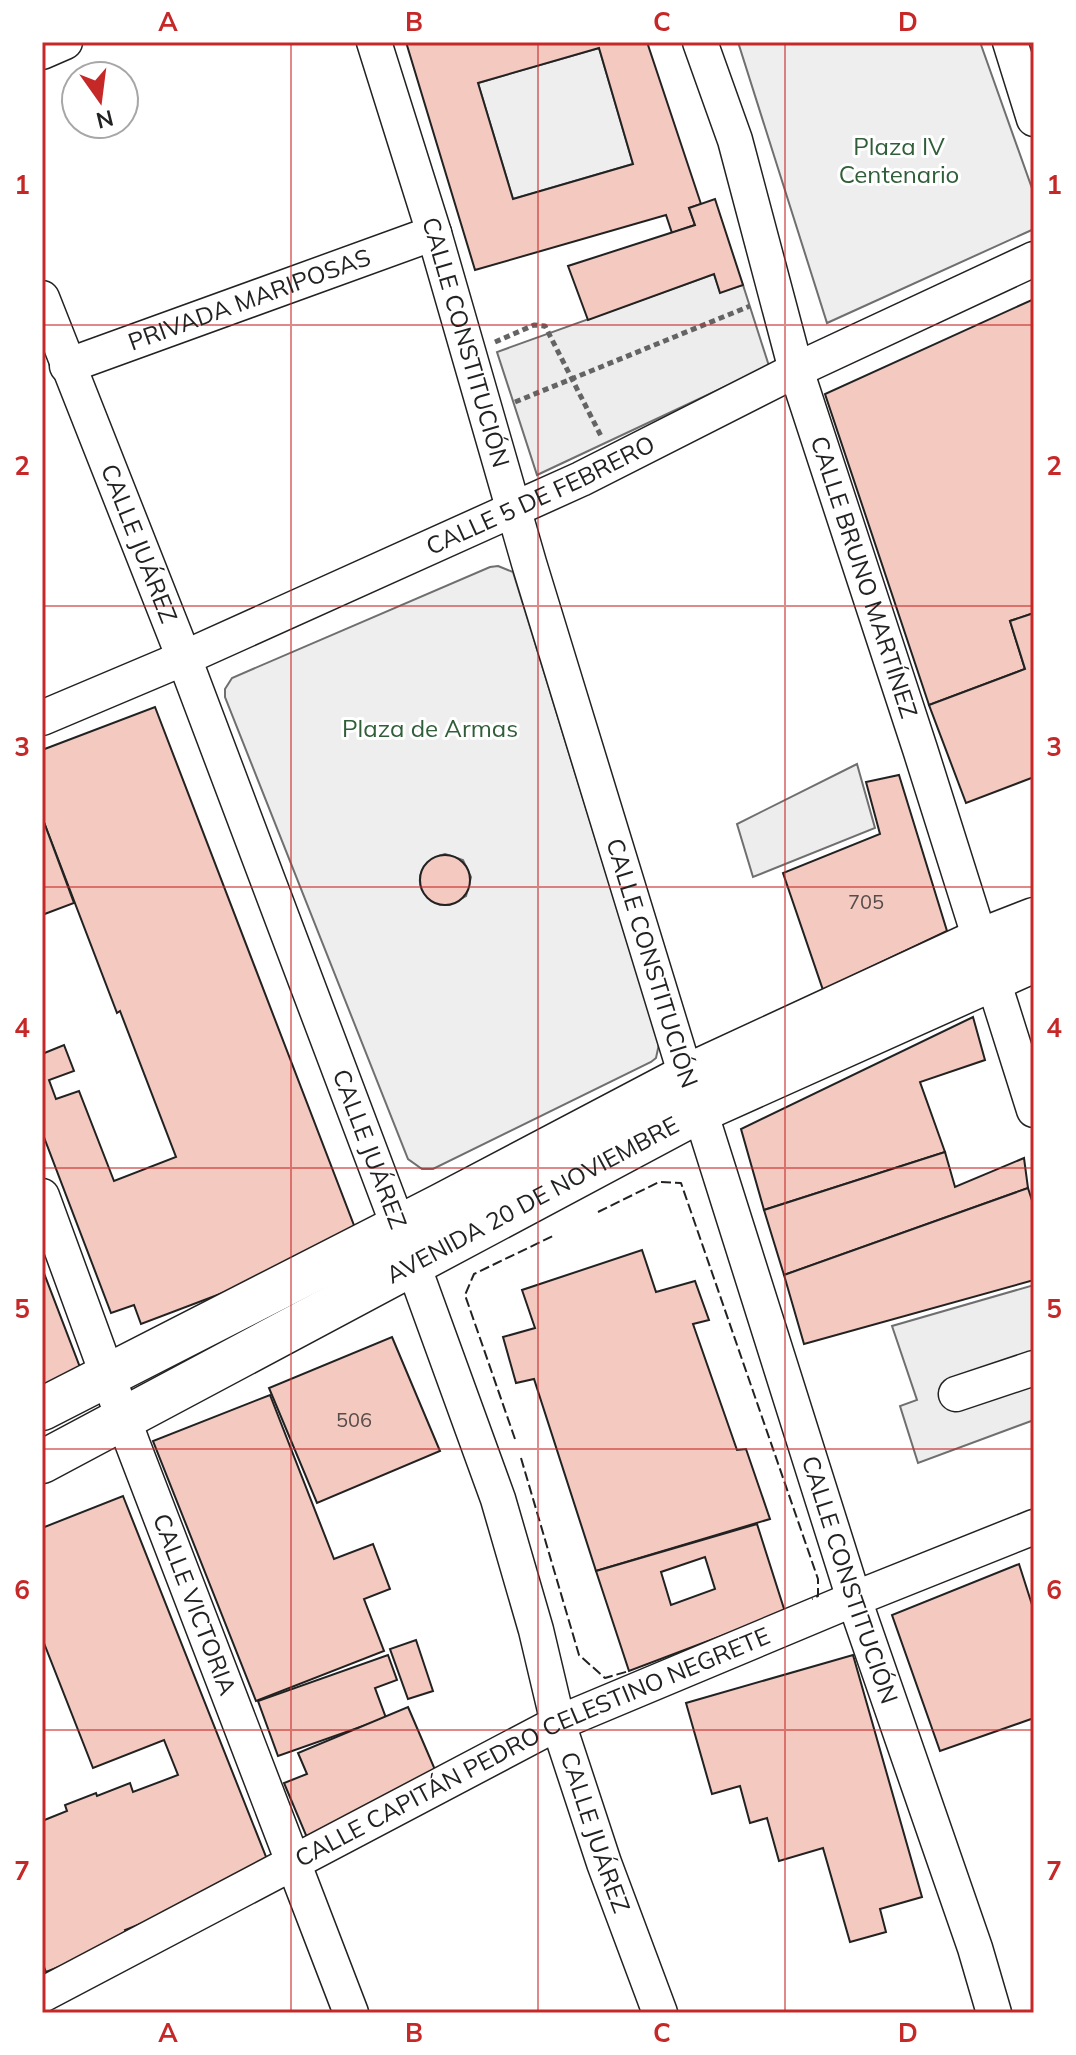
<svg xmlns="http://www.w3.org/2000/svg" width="1076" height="2055" font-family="Mulish,sans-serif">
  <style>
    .green { fill: #eee; stroke: #6f6f6f; stroke-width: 2; fill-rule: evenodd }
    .parking { fill: #ededed; stroke: #6f6f6f; stroke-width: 2 }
    .building { fill: #f3c9c0; stroke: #222; stroke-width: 2; fill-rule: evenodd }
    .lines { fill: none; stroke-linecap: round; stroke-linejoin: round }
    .minor-casing { stroke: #222; stroke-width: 37 }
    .major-casing { stroke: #222; stroke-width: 45 }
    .path { stroke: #646464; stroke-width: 5; stroke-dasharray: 6 4; stroke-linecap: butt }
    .minor { stroke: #fff; stroke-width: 34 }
    .major { stroke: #fff; stroke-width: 42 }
    .fence { stroke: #222; stroke-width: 2; stroke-dasharray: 10 4; stroke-linecap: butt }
    .grid { fill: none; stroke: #c62828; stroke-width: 2; stroke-opacity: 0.55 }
    .labels { text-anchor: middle; stroke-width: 6; stroke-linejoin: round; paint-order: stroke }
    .number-label { font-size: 20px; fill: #564c4a }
    .park-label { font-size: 24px; fill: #2f5e38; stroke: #fff }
    .street-label { font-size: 24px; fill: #222; stroke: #fff }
    .neatline { fill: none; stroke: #c62828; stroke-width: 3 }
    .grid-label { font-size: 26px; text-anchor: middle; font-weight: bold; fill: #c62828 }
  </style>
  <rect width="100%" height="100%" fill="#fff"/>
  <!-- green -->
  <g class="green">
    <polygon points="738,42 980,42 1034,194 1034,229 827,323"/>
    <polygon points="599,48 633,164 513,199 478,83"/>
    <path d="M498,566L513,572L659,1044L656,1058L651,1062L433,1169H422L408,1159L225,697V689L232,678L490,567ZM445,854L463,860L471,877L466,896L448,905C412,901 410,863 445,854Z"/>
  </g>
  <!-- parking -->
  <g class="parking">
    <polygon points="714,274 720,292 743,285 769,366 537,475 497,352"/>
    <polygon points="857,764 875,828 753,877 737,824"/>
    <polygon points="1034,1285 1034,1420 918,1463 900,1406 917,1400 892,1326"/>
  </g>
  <!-- building -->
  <g class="building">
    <path d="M406,42H647L701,204L689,208L695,225L672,233L666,215L475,270ZM599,48L633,164L513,199L478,83Z"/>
    <polygon points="715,199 743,285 720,293 714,274 588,320 568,266 695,225 689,208"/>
    <polygon points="1034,299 1034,613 1010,621 1025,669 929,705 825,394"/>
    <polygon points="1034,613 1034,777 966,803 929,705 1025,669 1010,621"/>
    <polygon points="155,707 360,1241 141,1324 134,1305 111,1313 42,1132 42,1054 64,1045 74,1071 49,1080 56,1099 79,1091 114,1181 176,1157 120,1011 117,1013 42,817 42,750"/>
    <polygon points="899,775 947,931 823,990 783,873 880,834 866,782"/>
    <polygon points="42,817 74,903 42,915"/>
    <circle cx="445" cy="880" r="25"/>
    <polygon points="973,1017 985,1060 920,1082 945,1152 764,1210 741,1129"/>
    <polygon points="945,1152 955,1187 1024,1158 1028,1188 784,1275 764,1210"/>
    <polygon points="1028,1188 1034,1207 1034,1280 804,1344 784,1275"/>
    <polygon points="642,1250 656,1292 695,1281 709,1320 693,1324 737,1450 746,1449 770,1519 596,1571 534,1379 516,1383 503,1337 535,1328 522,1290"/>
    <polygon points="42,1268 86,1383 42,1400"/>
    <polygon points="392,1337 440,1451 317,1503 269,1388"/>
    <polygon points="270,1395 334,1559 373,1544 390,1589 364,1599 384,1651 256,1701 153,1441"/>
    <polygon points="123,1496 272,1872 125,1930 129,1939 46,1972 42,1962 42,1821 67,1811 65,1805 96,1793 97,1796 130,1783 133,1792 178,1775 164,1740 93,1768 42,1638 42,1528"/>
    <path d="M757,1524L785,1612L629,1671L596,1571ZM705,1557L715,1589L671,1605L661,1572Z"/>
    <polygon points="1019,1564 1034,1611 1034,1718 940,1751 892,1615"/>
    <polygon points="416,1640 433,1691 408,1699 390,1649"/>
    <polygon points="388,1655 397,1680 375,1688 386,1718 278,1756 258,1701"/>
    <polygon points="853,1655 922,1897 880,1909 886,1932 850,1942 823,1848 779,1861 767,1818 750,1823 740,1786 712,1794 686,1703"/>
    <polygon points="408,1707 439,1779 308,1840 284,1783 307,1774 298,1753"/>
  </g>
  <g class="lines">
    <!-- minor casing -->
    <g class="minor-casing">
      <g id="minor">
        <path id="s1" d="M374,42L434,233L529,563L686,1076L700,1111L854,1599L975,1948L994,2013"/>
        <path id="s2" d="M700,42L735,140L796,370L920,749L1034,1110"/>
        <polyline points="1010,42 1034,119"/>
        <polyline points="42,52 65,42"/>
        <path id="s3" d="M42,298L184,658L413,1265L498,1499L536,1630L558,1723L604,1863L660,2013"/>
        <path id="s4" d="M67,366L434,233"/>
        <path id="s5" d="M42,718L184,658L581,479L796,370L1034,259"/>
        <path id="s6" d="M42,1196L133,1445L351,2013"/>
        <polyline points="956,1394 1034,1368"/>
        <path id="s7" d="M42,1995L558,1723L854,1599L1034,1527"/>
      </g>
    </g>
    <!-- major casing -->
    <g class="major-casing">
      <g id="major">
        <polyline points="42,1409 441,1205 686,1076 980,940 1034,919"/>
        <path id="s8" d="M42,1462L700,1111L1034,961"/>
      </g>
    </g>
    <!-- path -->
    <g class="path">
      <polyline points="495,342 534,325 545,326 601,436"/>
      <polyline points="515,402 750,306"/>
    </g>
    <!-- minor -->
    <use href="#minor" class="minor"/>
    <!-- major -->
    <use href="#major" class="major"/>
    <!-- fence -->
    <g class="fence">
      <polyline points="598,1212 659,1182 681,1183 818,1579 818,1596 812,1599"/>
      <polyline points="515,1439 465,1295 474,1274 555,1235"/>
      <polyline points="521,1458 579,1655 605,1678 629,1671"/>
    </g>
  </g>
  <!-- grid -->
  <path class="grid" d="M291,42V2013M538,42V2013M785,42V2013M42,325H1034M42,606H1034M42,887H1034M42,1168H1034M42,1449H1034M42,1730H1034"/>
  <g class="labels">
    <!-- number labels -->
    <g class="number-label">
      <text x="866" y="909">705</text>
      <text x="354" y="1427">506</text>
    </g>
    <!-- park labels -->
    <g class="park-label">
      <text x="899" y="155">Plaza IV<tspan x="899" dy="28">Centenario</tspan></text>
      <text x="430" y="737">Plaza de Armas</text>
    </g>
    <!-- street labels -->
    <g class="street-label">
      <text dy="8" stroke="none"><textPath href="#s4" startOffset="194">PRIVADA MARIPOSAS</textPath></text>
      <text dy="8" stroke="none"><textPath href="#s1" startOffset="314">CALLE CONSTITUCIÓN</textPath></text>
      <text dy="8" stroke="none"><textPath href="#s5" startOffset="546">CALLE 5 DE FEBRERO</textPath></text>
      <text dy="8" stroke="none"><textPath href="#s3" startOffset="264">CALLE JUÁREZ</textPath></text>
      <text dy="8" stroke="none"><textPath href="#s2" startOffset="560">CALLE BRUNO MARTÍNEZ</textPath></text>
      <text dy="8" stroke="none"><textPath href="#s1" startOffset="962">CALLE CONSTITUCIÓN</textPath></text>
      <text dy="8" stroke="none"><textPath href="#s3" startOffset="912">CALLE JUÁREZ</textPath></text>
      <text dy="8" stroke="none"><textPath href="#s8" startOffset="556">AVENIDA 20 DE NOVIEMBRE</textPath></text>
      <text dy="8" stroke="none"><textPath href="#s1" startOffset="1610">CALLE CONSTITUCIÓN</textPath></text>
      <text dy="8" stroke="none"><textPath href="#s6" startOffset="436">CALLE VICTORIA</textPath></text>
      <text dy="8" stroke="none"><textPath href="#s7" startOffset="550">CALLE CAPITÁN PEDRO CELESTINO NEGRETE</textPath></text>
      <text dy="8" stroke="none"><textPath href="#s3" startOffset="1632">CALLE JUÁREZ</textPath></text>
    </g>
  </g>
  <!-- border -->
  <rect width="1076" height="2055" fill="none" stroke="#ffffff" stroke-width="88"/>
  <!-- north arrow -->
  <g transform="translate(100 100) rotate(166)"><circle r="38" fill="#ffffff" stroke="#a7a7a7" stroke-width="2"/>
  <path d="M0-6L14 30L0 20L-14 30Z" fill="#c62828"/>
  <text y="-12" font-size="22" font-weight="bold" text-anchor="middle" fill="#222222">N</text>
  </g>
  <rect x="44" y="44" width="988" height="1967" class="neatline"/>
  <g class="grid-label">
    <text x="168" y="31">A</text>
    <text x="414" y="31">B</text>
    <text x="662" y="31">C</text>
    <text x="908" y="31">D</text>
    <text x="22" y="194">1</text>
    <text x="1054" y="194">1</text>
    <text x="22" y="475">2</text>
    <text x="1054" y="475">2</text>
    <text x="22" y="756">3</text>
    <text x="1054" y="756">3</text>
    <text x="22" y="1037">4</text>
    <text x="1054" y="1037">4</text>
    <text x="22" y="1318">5</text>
    <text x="1054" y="1318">5</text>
    <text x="22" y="1599">6</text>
    <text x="1054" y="1599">6</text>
    <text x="22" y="1880">7</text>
    <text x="1054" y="1880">7</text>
    <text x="168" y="2042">A</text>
    <text x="414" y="2042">B</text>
    <text x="662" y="2042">C</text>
    <text x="908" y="2042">D</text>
  </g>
</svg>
